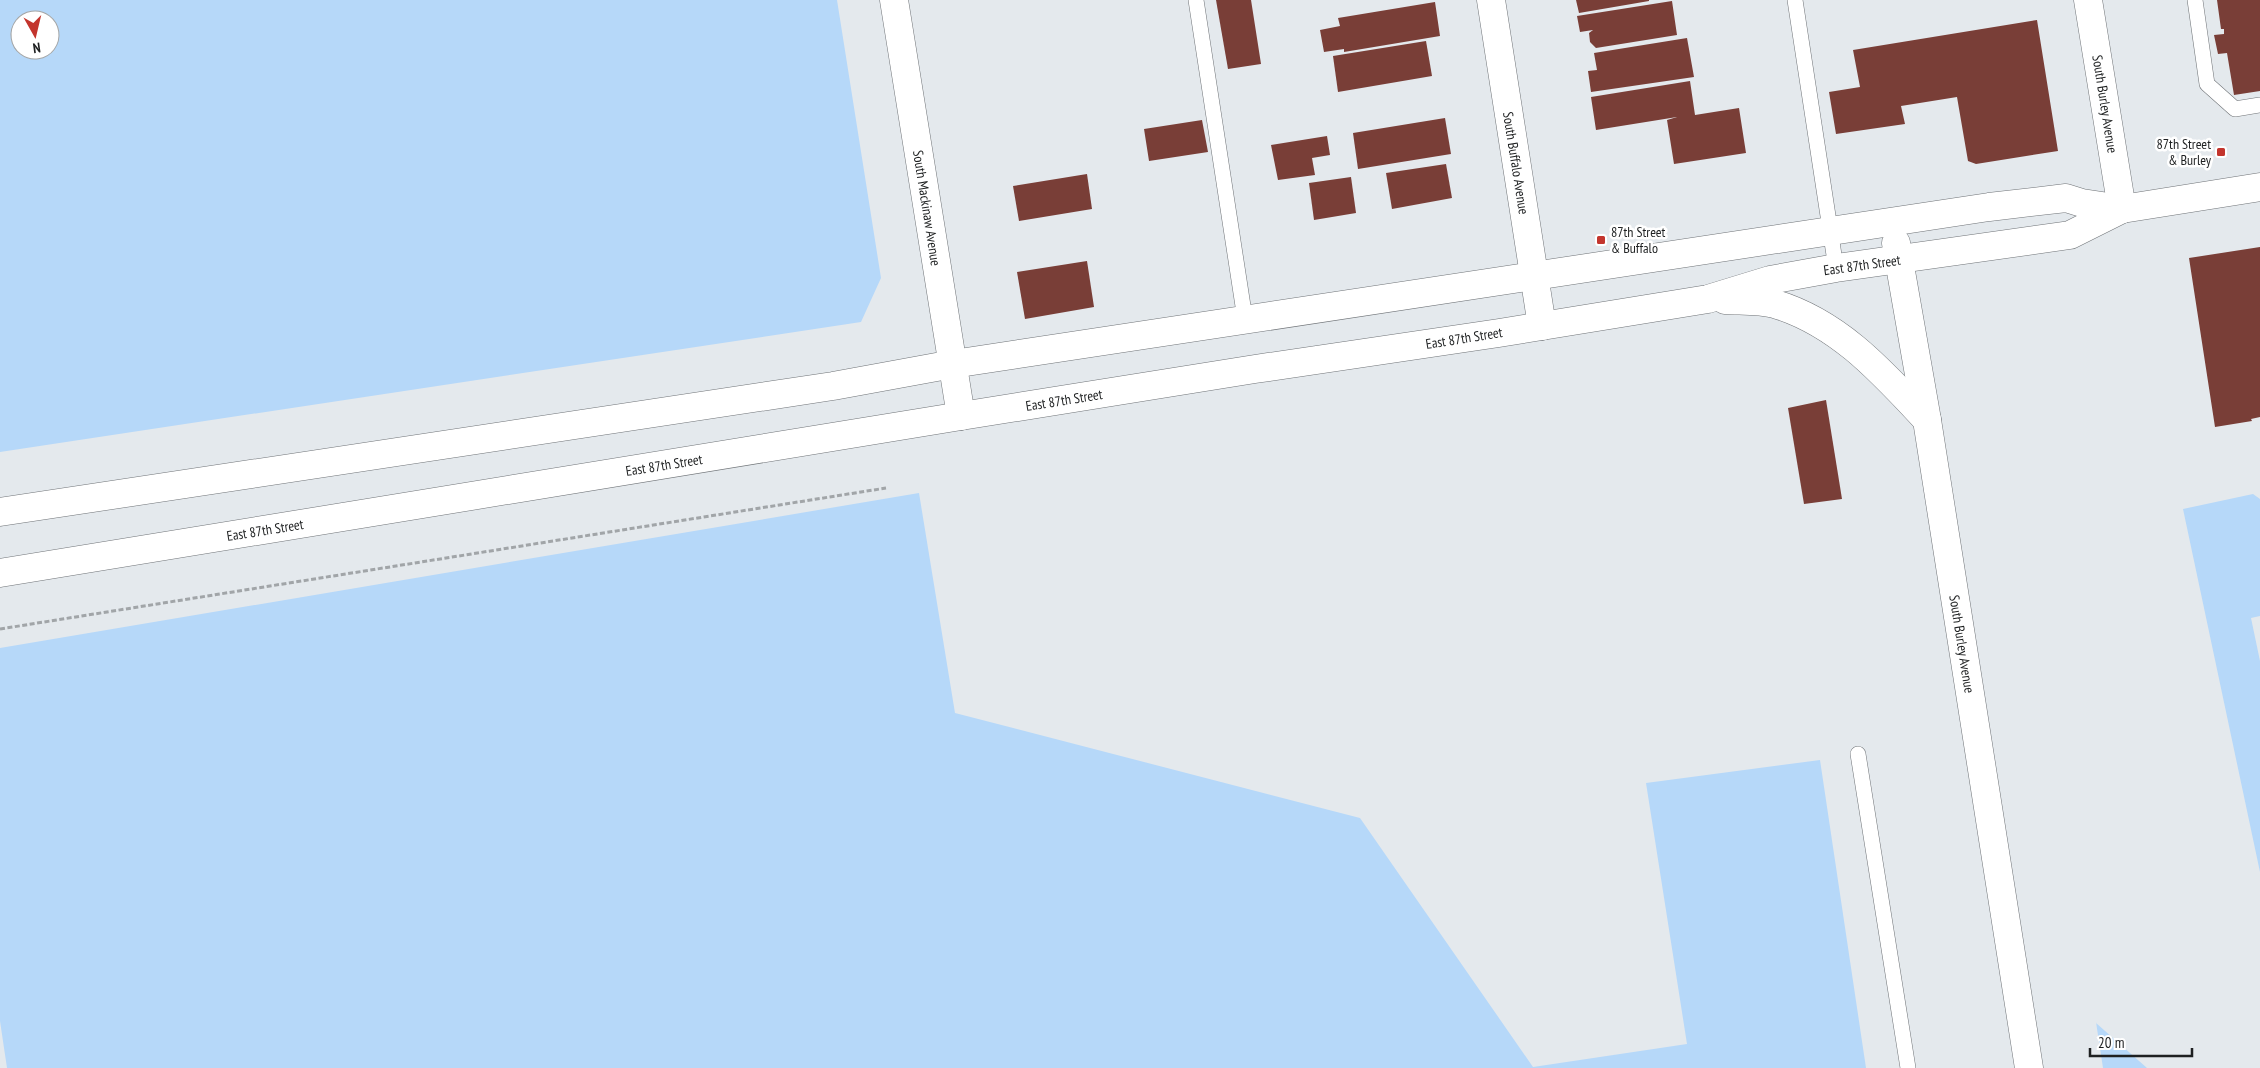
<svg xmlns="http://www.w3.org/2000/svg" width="2260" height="1068" font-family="'PT Sans Narrow',sans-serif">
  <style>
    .green { fill: #b6d8f9; fill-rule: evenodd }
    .building { fill: #793e37 }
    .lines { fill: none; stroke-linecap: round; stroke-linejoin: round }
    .lane-casing { stroke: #6f7377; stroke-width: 16 }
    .street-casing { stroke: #6f7377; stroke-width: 29 }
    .secondary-casing { stroke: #6f7377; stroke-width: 29 }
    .path { stroke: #a1a5a8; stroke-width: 3; stroke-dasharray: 5 2.5; stroke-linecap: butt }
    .lane { stroke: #fff; stroke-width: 15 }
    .street { stroke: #fff; stroke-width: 28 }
    .secondary { stroke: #fff; stroke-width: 28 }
    .poi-dot { fill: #c3352d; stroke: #fff; stroke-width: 2 }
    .labels { text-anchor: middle; stroke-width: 5; stroke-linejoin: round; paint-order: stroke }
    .street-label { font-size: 14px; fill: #1e2021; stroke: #fff }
    .poi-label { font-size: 14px; fill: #1e2021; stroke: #fff; text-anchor: end }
  </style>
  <rect width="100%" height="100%" fill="#e4e9ed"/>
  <!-- green -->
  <g class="green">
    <path d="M0,0H837L881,278L861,322L0,452ZM20,20H50V50H20Z"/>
    <polygon points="919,493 955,713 1360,818 1533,1067 1687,1044 1646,783 1820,760 1866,1068 7,1068 0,1021 0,648"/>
    <polygon points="2253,494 2260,499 2260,616 2251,618 2260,661 2260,872 2183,509"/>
    <polygon points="2096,1022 2096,1023 2147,1068 2103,1068"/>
  </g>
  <!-- building -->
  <g class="building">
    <polygon points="1216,0 1251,0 1261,64 1228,69"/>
    <polygon points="1576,0 1649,0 1649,1 1579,13"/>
    <polygon points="2217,0 2260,0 2260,91 2234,95 2227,53 2218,54 2214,35 2224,34 2224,29 2221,29"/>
    <polygon points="1672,1 1677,35 1596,48 1590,42 1589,33 1593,30 1580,32 1577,16"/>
    <polygon points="1435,2 1440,36 1344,52 1344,49 1324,52 1320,30 1340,26 1338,18"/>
    <polygon points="2037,20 2058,151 1976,164 1968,161 1957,97 1901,106 1905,124 1836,134 1829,92 1860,87 1853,50"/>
    <polygon points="1687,38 1694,77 1591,92 1588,71 1597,70 1594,53"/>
    <polygon points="1426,41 1432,76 1338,92 1333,56"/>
    <polygon points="1690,81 1695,115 1739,108 1746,153 1674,164 1667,120 1677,117 1596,130 1591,97"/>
    <polygon points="1445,118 1451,154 1358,169 1353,133"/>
    <polygon points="1202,120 1208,152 1149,161 1144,129"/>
    <polygon points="1327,136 1330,155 1312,158 1315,175 1278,180 1271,145"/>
    <polygon points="1446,164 1452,198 1392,209 1386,173"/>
    <polygon points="1087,174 1092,209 1019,221 1013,186"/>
    <polygon points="1351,177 1356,213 1314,220 1309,183"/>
    <polygon points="2260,247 2260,417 2251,419 2252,421 2215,427 2189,258"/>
    <polygon points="1087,261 1094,307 1025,319 1017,272"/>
    <polygon points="1826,400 1842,499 1804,504 1788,408"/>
  </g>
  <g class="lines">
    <!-- lane casing -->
    <g class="lane-casing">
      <g id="lane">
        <polyline points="1196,0 1245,319"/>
        <polyline points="1795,0 1836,268"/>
        <polyline points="2195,0 2207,84 2235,109 2260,105"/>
        <polyline points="1858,754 1908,1068"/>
      </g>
    </g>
    <!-- street casing -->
    <g class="street-casing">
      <polyline id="street" points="2088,0 2122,209"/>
    </g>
    <!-- secondary casing -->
    <g class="secondary-casing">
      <g id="secondary">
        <polyline points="894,0 961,416"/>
        <polyline points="1491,0 1542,326"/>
        <polyline points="1896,243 1927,420 2029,1068"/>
        <path d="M1725,300C1741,301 1760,300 1775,304C1839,323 1883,373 1927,420"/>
        <polyline points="0,512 833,386 953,364 1989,207 2066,198 2082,203 2122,209 2260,187"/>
        <polyline points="0,573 961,416 1255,369 1499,333 1708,299 1770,280 1836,268 2070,235 2122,209"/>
      </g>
    </g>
    <!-- path -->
    <polyline class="path" points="0,629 886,488"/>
    <!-- lane -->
    <use href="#lane" class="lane"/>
    <!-- street -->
    <use href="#street" class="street"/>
    <!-- secondary -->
    <use href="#secondary" class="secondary"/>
  </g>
  <!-- markers -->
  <g class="poi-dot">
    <rect x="2216" y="147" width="10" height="10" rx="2.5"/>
    <rect x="1596" y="235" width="10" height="10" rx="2.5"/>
  </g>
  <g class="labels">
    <!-- street labels -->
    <g class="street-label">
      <text transform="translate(2105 104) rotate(81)" y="5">South Burley Avenue</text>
      <text transform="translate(1516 163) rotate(81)" y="5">South Buffalo Avenue</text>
      <text transform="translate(927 208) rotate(81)" y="5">South Mackinaw Avenue</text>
      <text transform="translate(1862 265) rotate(-8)" y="5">East 87th Street</text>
      <text transform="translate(1464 338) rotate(-9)" y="5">East 87th Street</text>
      <text transform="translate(1064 400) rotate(-9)" y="5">East 87th Street</text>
      <text transform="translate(664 465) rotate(-9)" y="5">East 87th Street</text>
      <text transform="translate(265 530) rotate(-9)" y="5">East 87th Street</text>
      <text transform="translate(1962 644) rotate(81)" y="5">South Burley Avenue</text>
    </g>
    <!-- poi labels -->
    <g class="poi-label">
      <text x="2211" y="149">87th Street<tspan x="2211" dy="16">&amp; Burley</tspan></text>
      <text x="1611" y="237" text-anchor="start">87th Street<tspan x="1611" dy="16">&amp; Buffalo</tspan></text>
    </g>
  </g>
  <!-- north arrow -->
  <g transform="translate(35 35) rotate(172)"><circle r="24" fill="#ffffff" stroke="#a5a6a6"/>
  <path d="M0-4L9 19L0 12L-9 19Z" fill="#c3352d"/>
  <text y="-8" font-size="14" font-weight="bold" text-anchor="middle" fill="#1e2021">N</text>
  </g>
  <!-- scale -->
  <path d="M2090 1048v8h102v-8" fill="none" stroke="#1e2021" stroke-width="2.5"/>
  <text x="2098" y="1048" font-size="15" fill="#1e2021" stroke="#ffffff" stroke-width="4" paint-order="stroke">20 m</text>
</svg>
